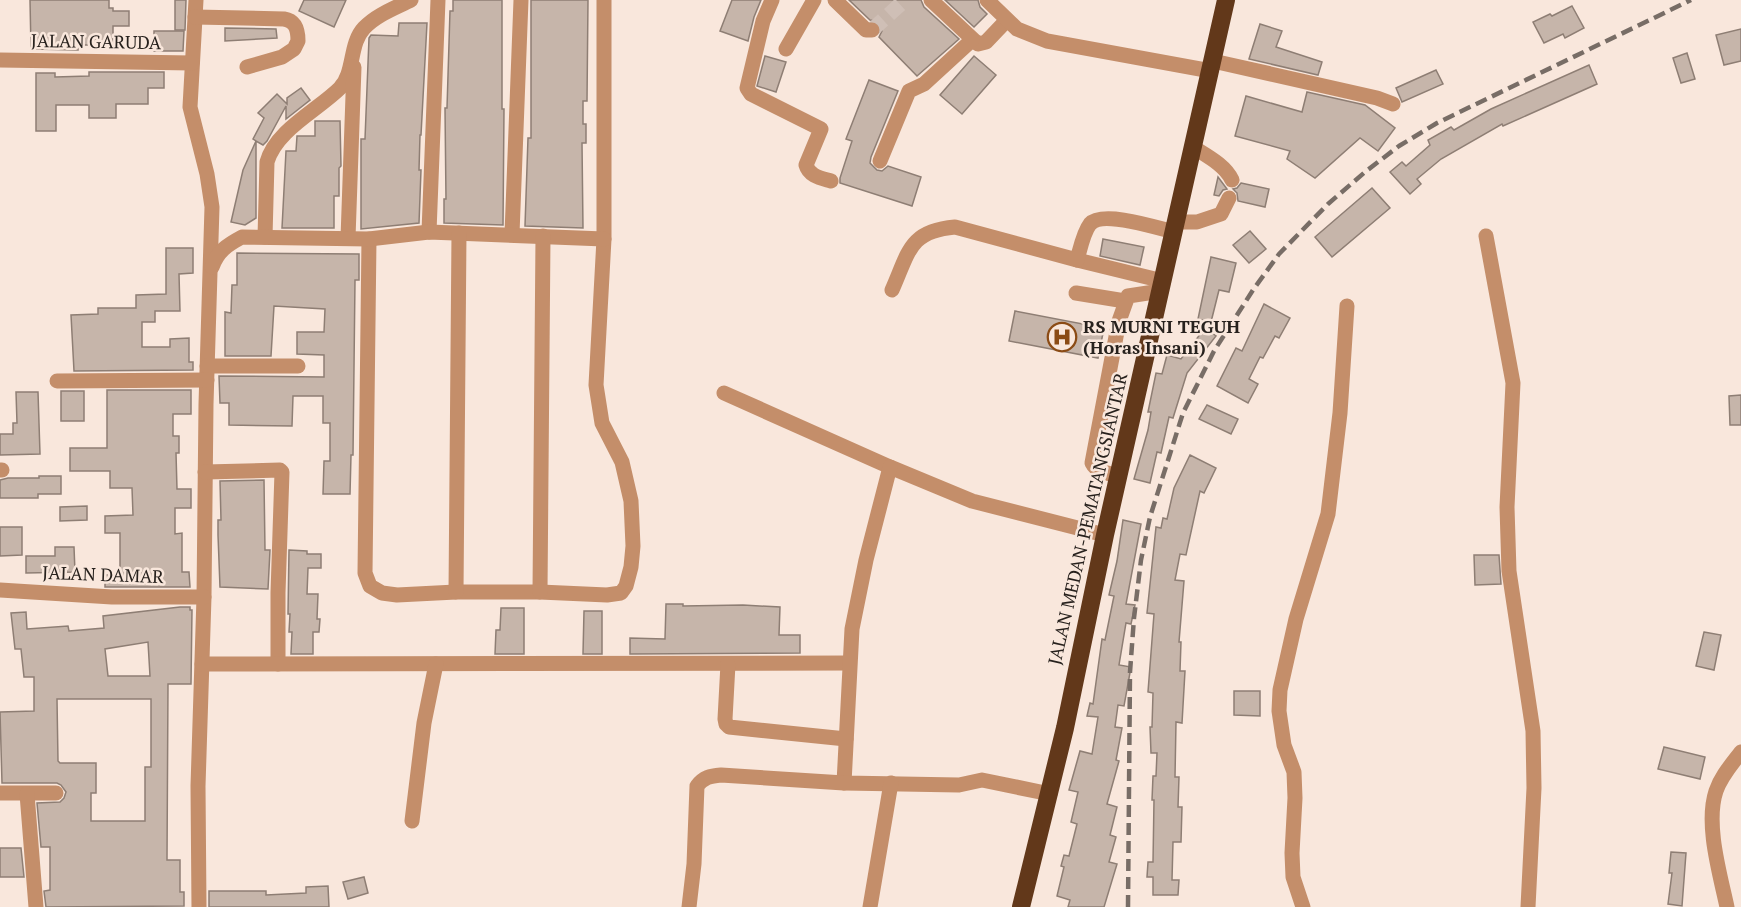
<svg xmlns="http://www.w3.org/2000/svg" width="1741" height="907" font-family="'PT Serif',serif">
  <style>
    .building { fill: #c6b5aa; stroke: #8e7e74; stroke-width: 1.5; fill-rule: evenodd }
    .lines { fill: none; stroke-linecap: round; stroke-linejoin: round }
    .minor-tunnel { stroke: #cfbfb6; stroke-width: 15; stroke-dasharray: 15 8; stroke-linecap: butt }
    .minor { stroke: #c48e6a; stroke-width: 15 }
    .highway { stroke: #62381a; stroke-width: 18 }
    .rail { stroke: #786d66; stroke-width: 4.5; stroke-dasharray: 12 6; stroke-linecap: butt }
    .labels { text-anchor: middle; stroke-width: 5; stroke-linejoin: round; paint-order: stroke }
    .street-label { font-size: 18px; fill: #27211d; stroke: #f9e7dc }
    .poi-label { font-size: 18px; font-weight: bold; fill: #27211d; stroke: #f9e7dc; text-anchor: start }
  </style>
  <rect width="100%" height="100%" fill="#f9e7dc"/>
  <!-- building -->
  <g class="building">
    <polygon points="30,0 109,0 109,8 113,8 113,11 129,11 129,26 113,26 113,45 78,45 78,50 31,49"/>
    <polygon points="175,0 186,0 185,30 175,30"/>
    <polygon points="304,0 346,0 334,27 299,11"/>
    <polygon points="453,0 502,0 502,109 504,109 503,225 444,223 444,199 446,199 445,108 447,108 450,11 453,11"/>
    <polygon points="531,0 588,0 587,101 583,101 583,124 586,124 586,143 582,143 583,228 525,226 528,138 531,138"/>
    <polygon points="732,0 761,0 754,17 748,41 720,31"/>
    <polygon points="849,0 921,0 924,7 959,39 917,76 879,37 882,31 880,25 876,21 870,20"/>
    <polygon points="945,0 978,0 980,7 987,14 974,27"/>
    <polygon points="1572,6 1584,28 1565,38 1563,34 1544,43 1533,22 1550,14 1552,16"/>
    <polygon points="399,23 427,23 421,135 420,135 419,170 421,170 419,223 361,229 361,139 365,139 369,38 371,35 398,36"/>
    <polygon points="1260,24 1282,31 1276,47 1322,62 1318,75 1249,59"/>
    <polygon points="225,28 276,29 277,38 225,41"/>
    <polygon points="1741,29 1741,61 1724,65 1716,35"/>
    <polygon points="154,31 184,31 183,51 154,51"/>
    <polygon points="1687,53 1695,79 1681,83 1673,58"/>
    <polygon points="765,56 786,62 776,92 757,86"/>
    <polygon points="974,56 996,75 962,114 940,95"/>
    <polygon points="1589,65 1597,84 1503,126 1502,124 1441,159 1417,179 1421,184 1410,194 1390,172 1402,162 1406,166 1430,145 1428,140 1451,127 1454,130 1491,109"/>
    <polygon points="1436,70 1443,84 1402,102 1396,88"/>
    <polygon points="89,72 164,72 164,88 148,88 148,104 116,104 116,118 89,118 89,105 56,105 56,131 36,131 36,73 55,73 55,77 89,76"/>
    <polygon points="869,80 898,91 871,157 870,163 877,170 882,171 888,166 921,177 912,206 840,183 840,178 852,141 846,139"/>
    <polygon points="301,88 310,100 286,119 286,106 267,141 263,145 256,141 256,218 245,225 231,222 243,170 256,141 253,139 264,118 258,113 277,94 287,104 287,98"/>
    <polygon points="1307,92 1365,105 1395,128 1378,151 1360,138 1315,178 1287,159 1290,151 1235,136 1246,96 1302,112"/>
    <polygon points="315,121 340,121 341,166 339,168 339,196 334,196 334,228 282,228 286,151 296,151 297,136 315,136"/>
    <polygon points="1218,177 1227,189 1223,190 1219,196 1214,195"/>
    <polygon points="1241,183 1269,189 1265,207 1238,201 1237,193 1233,189 1237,188"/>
    <polygon points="1372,188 1390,208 1332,257 1315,237"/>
    <polygon points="1250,231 1266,249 1249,263 1233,245"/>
    <polygon points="1103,239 1144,247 1140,265 1100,256"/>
    <polygon points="166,248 193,248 193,273 179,274 180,311 155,311 155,322 142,322 142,347 170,347 170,339 189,338 189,362 193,362 193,370 74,371 71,315 98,314 98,308 136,308 136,295 166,294"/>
    <polygon points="237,253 359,254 359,280 355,280 353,455 351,455 350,494 323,494 324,461 330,461 330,423 323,423 323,396 293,396 292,426 229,425 229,403 220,403 219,376 324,377 324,355 297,354 297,332 324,332 325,309 274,306 271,356 225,356 225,312 231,313 232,285 237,285"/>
    <polygon points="1211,257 1236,263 1229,292 1219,290 1211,322 1198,319"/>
    <polygon points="1264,304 1290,318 1279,338 1275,336 1263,358 1260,357 1249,379 1258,384 1248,403 1217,386 1236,348 1242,351"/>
    <polygon points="1015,311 1104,328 1098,358 1009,341"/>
    <polygon points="1205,328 1216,336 1187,373 1173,418 1169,417 1161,453 1157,452 1150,483 1134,479 1148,430 1151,412 1148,412 1156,373 1162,374 1167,355 1181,359"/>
    <polygon points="107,390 191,390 191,414 173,414 173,436 179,436 179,453 176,453 177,489 191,489 191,508 175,508 175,534 182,533 182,572 189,572 190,587 105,587 105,575 120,575 120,533 105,533 105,516 133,515 132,488 110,488 110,471 70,471 70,448 107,448"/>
    <rect x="61" y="391" width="23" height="30"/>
    <polygon points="16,392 38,392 40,454 0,455 0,434 13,434 13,423 17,423"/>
    <polygon points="1741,395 1741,425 1730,425 1729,396"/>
    <polygon points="1207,405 1238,419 1231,434 1199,419"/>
    <polygon points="1190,455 1216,468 1204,493 1200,491 1186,555 1180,554 1175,580 1184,581 1179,642 1181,642 1180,671 1185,671 1182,723 1176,722 1175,777 1179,777 1178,807 1182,807 1181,842 1173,842 1172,880 1179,880 1178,895 1153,895 1153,877 1147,877 1148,862 1153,862 1154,800 1152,800 1153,776 1156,776 1157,753 1151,753 1150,727 1152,727 1153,693 1148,692 1154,614 1147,613 1156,527 1161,528 1163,518 1167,519 1174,488"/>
    <polygon points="39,476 61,476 61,494 38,494 38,498 0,498 0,480 8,478 39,478"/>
    <polygon points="264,480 265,550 270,550 268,589 220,587 218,535 218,520 221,520 220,481"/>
    <polygon points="87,506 87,520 60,521 60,507"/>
    <polygon points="1123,520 1141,524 1126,604 1135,605 1131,624 1126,623 1119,665 1131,667 1124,706 1118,705 1115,727 1122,728 1116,760 1119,761 1107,804 1117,807 1110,835 1116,837 1109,862 1117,864 1104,907 1068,907 1070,900 1057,896 1064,867 1061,866 1064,855 1069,856 1077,824 1071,822 1078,792 1069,790 1080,751 1092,754 1098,717 1087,716 1090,703 1093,704 1102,639 1105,640 1114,596 1109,595 1117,561"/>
    <polygon points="0,527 22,527 22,555 0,556"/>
    <polygon points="55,547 74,547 75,572 26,573 26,556 55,556"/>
    <polygon points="289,550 307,551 307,554 321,554 321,568 308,568 307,594 318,594 317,619 320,619 319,632 313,632 313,654 291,654 292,632 289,632 290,614 288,614"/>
    <polygon points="1474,555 1499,555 1501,584 1475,585"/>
    <polygon points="666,604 683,604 683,606 743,605 780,607 779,635 800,635 800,653 630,654 630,638 665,639"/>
    <path d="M180,607H190V610H192L191,684H168L167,860H180V892H184V906L46,907L44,891L50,890V847H41L37,803L60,802L64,798L66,792L61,785L57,783H2L0,712L34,711V677H24L21,649H15L11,613L26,612L27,629L68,626L69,631L104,628L103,616ZM148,642L150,676H108L105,649ZM57,699H151V767H145V821H91V793H96V763H60L58,761Z"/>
    <polygon points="501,608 524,608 524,654 495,654 496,630 500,630"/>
    <polygon points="584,611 602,611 602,654 583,654"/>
    <polygon points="1704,632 1721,635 1714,670 1696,666"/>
    <polygon points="1234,691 1260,691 1260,716 1234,715"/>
    <polygon points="1664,747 1705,757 1700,779 1658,769"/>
    <polygon points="0,848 21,848 24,877 0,877"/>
    <polygon points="1671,852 1686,853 1682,906 1668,904 1672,873 1669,873"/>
    <polygon points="364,877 368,893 348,899 343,882"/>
    <polygon points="328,886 329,907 209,907 209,891 266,891 266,895 306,893 306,887"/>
  </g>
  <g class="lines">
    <!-- minor-tunnel -->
    <polyline class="minor-tunnel" points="872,30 905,0"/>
    <!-- minor -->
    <g class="minor">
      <polyline points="196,0 190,107 207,174 212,207 206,404 204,597 198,786 199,907"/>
      <path d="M772,0L763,21L747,88L751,94L821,129L806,165C809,176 821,178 831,181"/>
      <polyline points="835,0 866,30 872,30"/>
      <polyline points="931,0 978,44 986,42 1006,21"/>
      <polyline points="987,0 1017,29 1047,41 1211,71"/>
      <path d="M195,17L284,19C296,21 298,30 298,41L294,49L282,57L247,67"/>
      <polyline points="786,49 814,0"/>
      <polyline points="0,60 192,63"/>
      <polyline points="1213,61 1377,98 1393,104"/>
      <path d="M1193,147C1207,156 1225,165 1232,180"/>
      <polyline points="880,161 909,91 924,84 972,40"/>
      <polyline points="1176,222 1197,222 1221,214 1229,198"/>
      <polyline points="429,232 438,0"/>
      <polyline points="512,234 521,0"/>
      <polyline points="1486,236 1513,383 1507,507 1509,571 1533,731 1534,788 1528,907"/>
      <path d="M265,237L267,162C276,130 318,110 340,88C355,72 349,44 364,28C376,15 395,8 411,0"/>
      <polyline points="348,238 354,67"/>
      <polyline points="369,239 365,573 370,586 382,593 397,595 456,592 540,592 607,595 621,593 626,586 631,567 633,546 631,501 622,462 602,423 596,385 604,239 604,0"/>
      <polyline points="1077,260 1163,281"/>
      <path d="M212,267C218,251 227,245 242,237L369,239L429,232L604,239"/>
      <path d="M892,290C909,252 909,231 955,227L1077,260C1080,250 1083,233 1090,224C1102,210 1158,228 1174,232"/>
      <polyline points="1076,293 1125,301"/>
      <polyline points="207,366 298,366"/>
      <polyline points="57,381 207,380"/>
      <polyline points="724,393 890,467 972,501 1105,535"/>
      <polyline points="0,470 2,470"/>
      <polyline points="205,472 280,470 282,472 278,593 278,664"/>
      <path d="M1119,476C1109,473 1097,473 1092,463L1119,321L1128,296L1161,291"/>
      <polyline points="0,590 112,597 204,597"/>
      <polyline points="456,592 459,233"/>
      <polyline points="540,592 543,236"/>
      <polyline points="202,664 849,663"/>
      <polyline points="728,664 725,719 726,724 729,727 846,739"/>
      <polyline points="844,783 852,629 866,560 890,467"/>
      <polyline points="0,793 56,793"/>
      <polyline points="27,794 36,907"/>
      <polyline points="412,821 424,723 436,664"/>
      <path d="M689,907L694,864L697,786C704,777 710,776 721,775L844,783L959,785L982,780L1050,794"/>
      <polyline points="870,907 891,783"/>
      <polyline points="1303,907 1293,877 1292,853 1295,798 1294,772 1284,745 1279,711 1280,690 1296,619 1328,514 1340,413 1347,306"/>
      <path d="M1727,907C1720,874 1705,824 1716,791C1721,776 1732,764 1741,752"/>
    </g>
    <!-- highway -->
    <polyline class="highway" points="1021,907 1065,728 1105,535 1226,0"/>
    <!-- rail -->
    <polyline class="rail" points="1128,907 1130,672 1134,618 1141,560 1150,517 1183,413 1214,351 1253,290 1279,254 1328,204 1365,172 1399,146 1437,123 1691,0"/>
  </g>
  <!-- icons -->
  <defs>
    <g id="hospital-ring" transform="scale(1.5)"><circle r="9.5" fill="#f9e7dc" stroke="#8b4b15" stroke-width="1.5"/><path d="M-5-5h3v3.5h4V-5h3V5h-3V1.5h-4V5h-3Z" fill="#8b4b15"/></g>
  </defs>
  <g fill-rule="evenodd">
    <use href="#hospital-ring" x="1062" y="337"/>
  </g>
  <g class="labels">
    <!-- street labels -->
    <g class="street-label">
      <text transform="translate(96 42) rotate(1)" y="6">JALAN GARUDA</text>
      <text transform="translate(1088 519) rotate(-77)" y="6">JALAN MEDAN-PEMATANGSIANTAR</text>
      <text transform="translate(103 575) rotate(2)" y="6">JALAN DAMAR</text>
    </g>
    <!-- poi labels -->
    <g class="poi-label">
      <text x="1083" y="333">RS MURNI TEGUH<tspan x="1083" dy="21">(Horas Insani)</tspan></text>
    </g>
  </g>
</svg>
